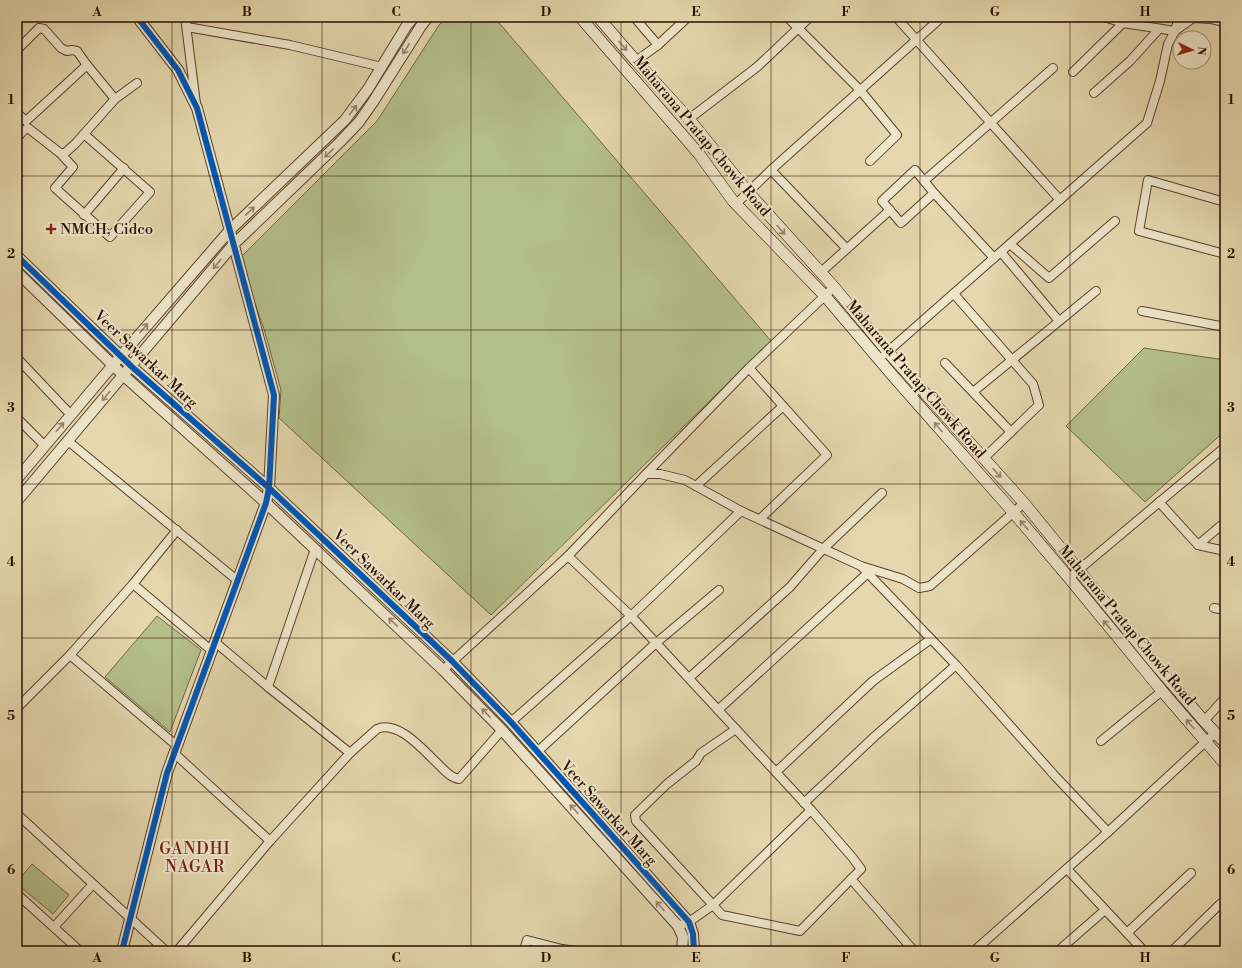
<svg xmlns="http://www.w3.org/2000/svg" width="1242" height="968" font-family="'Libre Bodoni',serif">
  <style>
    .green { fill: #b4bf8b; stroke: #706646 }
    .lines { fill: none; stroke-linecap: round; stroke-linejoin: round }
    .minor-casing { stroke: #5a402c; stroke-width: 10 }
    .tertiary-casing { stroke: #5a402c; stroke-width: 12 }
    .secondary-casing { stroke: #2b0d00; stroke-width: 12 }
    .minor { stroke: #eee6ca; stroke-width: 8 }
    .tertiary { stroke: #eee6ca; stroke-width: 10 }
    .secondary { stroke: #eee6ca; stroke-width: 11 }
    .cycleway-casing { stroke: #eee6ca; stroke-width: 8 }
    .cycleway { stroke: #0057b8; stroke-width: 6 }
    .oneway { stroke: #96846f }
    .grid { fill: none; stroke: #2b0d00; stroke-width: 1; stroke-opacity: 0.55 }
    .poi-dot { fill: #8f2418; stroke: #eee6ca; stroke-width: 1.5 }
    .labels { text-anchor: middle; stroke-width: 4; stroke-linejoin: round; paint-order: stroke }
    .street-label { font-size: 15px; fill: #2b0d00; stroke: #eee6ca }
    .poi-label { font-size: 15px; fill: #2b0d00; stroke: #eee6ca; text-anchor: start }
    .neighbourhood-label { font-size: 16px; letter-spacing: 1px; fill: #7a1f14; stroke: #eee6ca }
    .neatline { fill: none; stroke: #2b0d00; stroke-width: 1.5 }
    .grid-label { font-size: 13px; text-anchor: middle; font-weight: bold; fill: #2b0d00 }
  </style>
  <rect width="100%" height="100%" fill="#e5d8ae"/>
  <filter id="stains"><feTurbulence type="fractalNoise" baseFrequency=".005" numOctaves="4"/><feColorMatrix values="0 0 0 0 .2 0 0 0 0 .09 0 0 0 0 .02 0 0 0 .5 -.17"/></filter>
  <radialGradient id="worn" r=".72"><stop offset=".6" stop-color="#630" stop-opacity="0"/><stop offset="1" stop-color="#630" stop-opacity=".3"/></radialGradient>
  <!-- green -->
  <g class="green">
    <polygon points="448,17 494,17 771,341 491,615 279,418 281,390 264,329 239,259 377,121 439,25"/>
    <polygon points="1144,348 1225,360 1225,431 1145,502 1066,426"/>
    <polygon points="157,616 201,650 170,732 105,677"/>
    <polygon points="32,864 69,895 53,914 17,884 17,882"/>
  </g>
  <g class="lines">
    <!-- minor casing -->
    <g class="minor-casing">
      <g id="minor">
        <polyline points="185,17 196,104"/>
        <polyline points="634,17 658,45"/>
        <polyline points="787,17 860,90 897,135 870,161"/>
        <polyline points="896,17 1060,200"/>
        <polyline points="187,27 290,45 382,67"/>
        <polyline points="1175,31 1193,18 1211,19 1225,22"/>
        <polyline points="1175,31 1179,17"/>
        <polyline points="17,50 39,28 44,29 61,48 67,51 72,50 77,51 87,65 26,121 17,113"/>
        <polyline points="636,61 658,45 688,17"/>
        <polyline points="87,65 115,99 137,83"/>
        <polyline points="1073,72 1123,23"/>
        <polyline points="1094,93 1130,61 1159,29"/>
        <polyline points="689,119 757,67 810,17"/>
        <polyline points="17,138 24,130 28,128 60,153 65,153 76,143 115,99"/>
        <polyline points="60,153 73,167 55,188 110,237 150,192 84,134"/>
        <polyline points="771,170 846,248"/>
        <polyline points="924,181 1053,68"/>
        <polyline points="934,193 901,223 882,201 915,170 934,193 994,258"/>
        <polyline points="1225,202 1148,180 1139,231 1225,254"/>
        <polyline points="736,204 771,170 942,17"/>
        <polyline points="84,215 124,168"/>
        <polyline points="1010,244 1049,278 1115,221"/>
        <polyline points="1001,252 1059,321"/>
        <polyline points="820,273 890,210"/>
        <polyline points="954,294 1033,384 1039,405 984,458"/>
        <polyline points="1142,311 1225,327"/>
        <polyline points="885,354 1147,123 1160,81 1168,44 1175,31 1123,23 1104,17"/>
        <polyline points="17,358 71,415"/>
        <polyline points="945,363 1011,432"/>
        <polyline points="749,368 827,455 760,519"/>
        <polyline points="973,392 1096,291"/>
        <polyline points="17,418 45,446"/>
        <polyline points="68,441 238,581"/>
        <polyline points="646,474 749,368 834,287"/>
        <polyline points="696,486 783,406"/>
        <polyline points="1159,502 1198,545 1225,551"/>
        <polyline points="177,530 133,584 212,651"/>
        <polyline points="1198,545 1225,522"/>
        <polyline points="315,549 268,687 350,753"/>
        <polyline points="568,556 646,474 660,474 685,480 741,511"/>
        <polyline points="861,566 956,665 1055,776 1108,832"/>
        <polyline points="1069,578 1225,447"/>
        <polyline points="133,584 70,655 177,746"/>
        <polyline points="1214,608 1225,610"/>
        <polyline points="215,642 268,687"/>
        <polyline points="443,670 568,556 631,616 811,810 852,857 861,869 800,931 722,915 713,905 689,922 678,926"/>
        <polyline points="689,678 790,587 823,549 882,493"/>
        <polyline points="17,708 70,655"/>
        <polyline points="718,710 871,570"/>
        <polyline points="1204,721 1225,698"/>
        <polyline points="511,722 631,616 741,511 861,566 903,579 919,588 930,586 1024,503"/>
        <polyline points="736,729 701,753 696,761 667,784 635,815 636,821 713,905 811,810"/>
        <polyline points="1101,741 1162,691"/>
        <polyline points="537,752 656,643 719,590"/>
        <polyline points="174,753 270,841"/>
        <polyline points="776,772 873,681 931,639"/>
        <polyline points="804,803 874,737 956,665"/>
        <polyline points="17,814 166,951"/>
        <polyline points="1067,869 1144,951"/>
        <polyline points="851,879 914,951"/>
        <polyline points="17,894 80,951"/>
        <polyline points="54,927 93,884"/>
        <polyline points="1127,933 1191,873"/>
        <path d="M177,951L270,841L350,753L377,729C398,719 425,752 439,765C445,771 451,778 459,779L502,730"/>
        <polyline points="524,951 527,940 562,949"/>
        <polyline points="562,951 562,949 576,951"/>
        <polyline points="974,951 1108,832 1215,733"/>
        <polyline points="1058,951 1105,910"/>
        <polyline points="1172,951 1220,904"/>
      </g>
    </g>
    <!-- tertiary casing -->
    <g class="tertiary-casing">
      <g id="tertiary">
        <polyline points="17,256 131,366 269,488 452,661 511,722 689,922 693,934 694,951"/>
        <polyline points="17,272 123,375 266,503 443,670 502,730 678,926 683,937 682,951"/>
        <polyline points="17,479 113,365 230,230 345,120 368,89 407,25 414,17"/>
        <polyline points="17,501 233,245 340,142 359,122 373,102 421,26 428,17"/>
        <polyline points="122,951 167,773 266,503 269,488 274,395 197,108 178,70 137,17"/>
      </g>
    </g>
    <!-- secondary casing -->
    <g class="secondary-casing">
      <g id="secondary">
        <polyline points="580,17 699,154 733,201 825,296 893,376 1013,512 1069,578 1162,691 1225,764"/>
        <polyline points="598,17 636,61 689,119 748,192 834,287 888,352 1024,503 1155,664 1204,721 1225,743"/>
      </g>
    </g>
    <!-- minor -->
    <use href="#minor" class="minor"/>
    <!-- tertiary -->
    <use href="#tertiary" class="tertiary"/>
    <!-- secondary -->
    <use href="#secondary" class="secondary"/>
    <!-- cycleway casing -->
    <g class="cycleway-casing">
      <g id="cycleway">
        <polyline points="17,256 131,366 269,488 452,661 511,722 689,922 693,934 694,951"/>
        <polyline points="122,951 167,773 266,503 269,488 274,395 197,108 178,70 137,17"/>
      </g>
    </g>
    <!-- cycleway -->
    <use href="#cycleway" class="cycleway"/>
  </g>
  <!-- one-way arrows -->
  <defs><path id="oneway-shaft" d="M-6 0H5M1.5-3L5.5 0L1.5 3" fill="none" stroke-width="1.6" stroke-linecap="round" stroke-linejoin="round"/></defs>
  <g class="oneway">
    <use href="#oneway-shaft" transform="translate(623 46) rotate(49)"/>
    <use href="#oneway-shaft" transform="translate(406 49) rotate(122)"/>
    <use href="#oneway-shaft" transform="translate(353 110) rotate(-52)"/>
    <use href="#oneway-shaft" transform="translate(329 153) rotate(136)"/>
    <use href="#oneway-shaft" transform="translate(250 211) rotate(-43)"/>
    <use href="#oneway-shaft" transform="translate(781 230) rotate(48)"/>
    <use href="#oneway-shaft" transform="translate(217 264) rotate(130)"/>
    <use href="#oneway-shaft" transform="translate(144 328) rotate(-49)"/>
    <use href="#oneway-shaft" transform="translate(106 396) rotate(130)"/>
    <use href="#oneway-shaft" transform="translate(60 427) rotate(-50)"/>
    <use href="#oneway-shaft" transform="translate(938 427) rotate(-131)"/>
    <use href="#oneway-shaft" transform="translate(997 473) rotate(48)"/>
    <use href="#oneway-shaft" transform="translate(1024 525) rotate(-130)"/>
    <use href="#oneway-shaft" transform="translate(393 622) rotate(-137)"/>
    <use href="#oneway-shaft" transform="translate(1107 625) rotate(-130)"/>
    <use href="#oneway-shaft" transform="translate(486 713) rotate(-134)"/>
    <use href="#oneway-shaft" transform="translate(1190 724) rotate(-131)"/>
    <use href="#oneway-shaft" transform="translate(574 809) rotate(-132)"/>
    <use href="#oneway-shaft" transform="translate(660 906) rotate(-132)"/>
  </g>
  <!-- grid -->
  <path class="grid" d="M172,17V951M322,17V951M471,17V951M621,17V951M771,17V951M920,17V951M1070,17V951M17,176H1225M17,330H1225M17,484H1225M17,638H1225M17,792H1225"/>
  <!-- markers -->
  <path class="poi-dot" d="M49 223h4v4h4v4h-4v4h-4v-4h-4v-4h4z"/>
  <g class="labels">
    <!-- street labels -->
    <g class="street-label">
      <text transform="translate(702 136) rotate(50)" y="5">Maharana Pratap Chowk Road</text>
      <text transform="translate(146 359) rotate(43)" y="5">Veer Sawarkar Marg</text>
      <text transform="translate(916 379) rotate(49)" y="5">Maharana Pratap Chowk Road</text>
      <text transform="translate(384 579) rotate(44)" y="5">Veer Sawarkar Marg</text>
      <text transform="translate(1127 625) rotate(50)" y="5">Maharana Pratap Chowk Road</text>
      <text transform="translate(609 813) rotate(48)" y="5">Veer Sawarkar Marg</text>
    </g>
    <!-- poi labels -->
    <g class="poi-label">
      <text x="60" y="234">NMCH, Cidco</text>
    </g>
    <!-- neighbourhood labels -->
    <g class="neighbourhood-label">
      <text x="195" y="854">GANDHI<tspan x="195" dy="18">NAGAR</tspan></text>
    </g>
  </g>
  <!-- margin -->
  <rect width="1242" height="968" fill="none" stroke="#e5d8ae" stroke-width="44"/>
  <!-- north arrow -->
  <g transform="translate(1192 50) rotate(95)"><circle r="19" fill="#eee6ca" stroke="#a08f79"/>
  <path d="M0-3L7 15L0 10L-7 15Z" fill="#8f2418"/>
  <text y="-6" font-size="11" font-weight="bold" text-anchor="middle" fill="#2b0d00">N</text>
  </g>
  <rect x="22" y="22" width="1198" height="924" class="neatline"/>
  <g class="grid-label">
    <text x="97" y="16">A</text>
    <text x="247" y="16">B</text>
    <text x="396" y="16">C</text>
    <text x="546" y="16">D</text>
    <text x="696" y="16">E</text>
    <text x="846" y="16">F</text>
    <text x="995" y="16">G</text>
    <text x="1145" y="16">H</text>
    <text x="11" y="104">1</text>
    <text x="1231" y="104">1</text>
    <text x="11" y="258">2</text>
    <text x="1231" y="258">2</text>
    <text x="11" y="412">3</text>
    <text x="1231" y="412">3</text>
    <text x="11" y="566">4</text>
    <text x="1231" y="566">4</text>
    <text x="11" y="720">5</text>
    <text x="1231" y="720">5</text>
    <text x="11" y="874">6</text>
    <text x="1231" y="874">6</text>
    <text x="97" y="962">A</text>
    <text x="247" y="962">B</text>
    <text x="396" y="962">C</text>
    <text x="546" y="962">D</text>
    <text x="696" y="962">E</text>
    <text x="846" y="962">F</text>
    <text x="995" y="962">G</text>
    <text x="1145" y="962">H</text>
  </g>
  <rect width="100%" height="100%" filter="url(#stains)"/>
  <rect width="100%" height="100%" fill="url(#worn)"/>
</svg>
